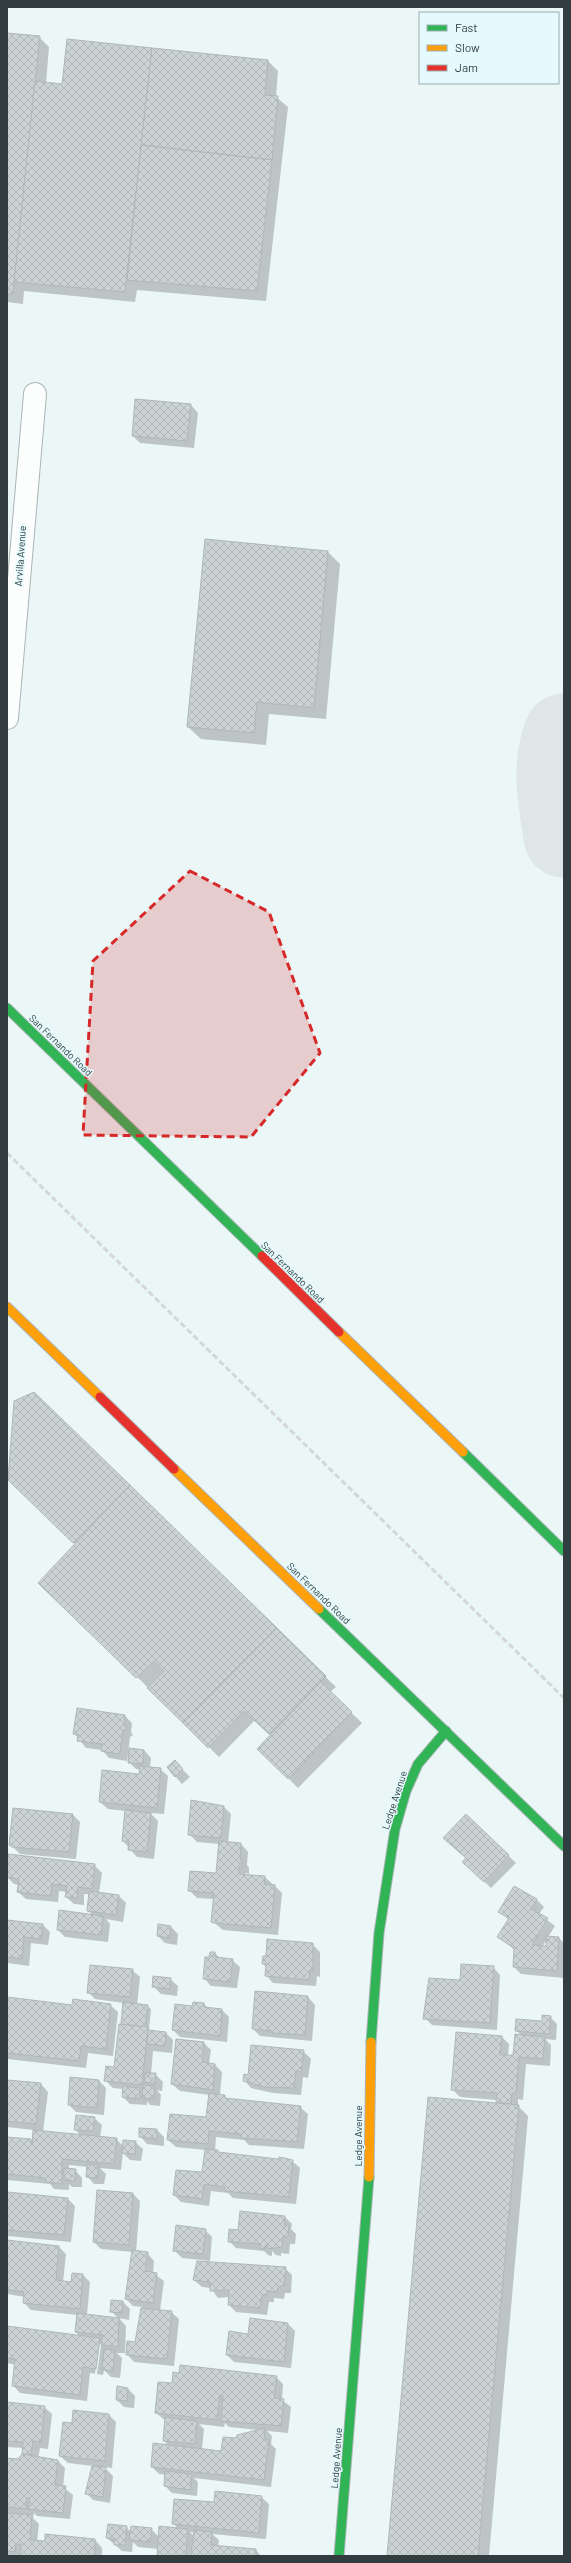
<svg xmlns="http://www.w3.org/2000/svg" width="571" height="2563" font-family="Barlow,sans-serif">
  <style>
    .shadow { fill: #0003; fill-rule: evenodd }
    .lines { fill: none; stroke-linecap: round; stroke-linejoin: round }
    .taxiway { stroke: #dfe6e8; stroke-width: 81 }
    .building { fill: url(#building-cross-hatch); stroke: #aeb8b7 }
    .street-casing { stroke: #abb5b6; stroke-width: 24 }
    .fast-casing { stroke: #abb5b6; stroke-width: 11 }
    .slow-casing { stroke: #abb5b6; stroke-width: 11 }
    .jam-casing { stroke: #abb5b6; stroke-width: 11 }
    .street { stroke: #fcfefe; stroke-width: 22 }
    .fast { stroke: #30b455; stroke-width: 9 }
    .slow { stroke: #ff9f0a; stroke-width: 9 }
    .jam { stroke: #e5322d; stroke-width: 9 }
    .rail { stroke: #d3d7d8; stroke-width: 3; stroke-dasharray: 6 3; stroke-linecap: butt }
    .marked { fill: #d62828; fill-opacity: 0.2; stroke: #d62828; stroke-width: 3; stroke-dasharray: 8 5; stroke-linejoin: round }
    .labels { text-anchor: middle; stroke-width: 3; stroke-linejoin: round; paint-order: stroke }
    .street-label { font-size: 10px; fill: #323d3f; stroke: #e5fafd }
  </style>
  <defs>
    <pattern id="building-cross-hatch" width="8" height="8" patternUnits="userSpaceOnUse"><rect width="8" height="8" fill="#cbd4d3"/><path d="M0 0l8 8M0 8l8-8" fill="none" stroke="#afb7b6"/></pattern>
  </defs>
  <rect width="100%" height="100%" fill="#ebf6f7"/>
  <!-- shadow -->
  <g class="shadow">
    <polygon points="7,34 39,37 49,47 46,83 63,85 68,40 268,61 278,71 276,97 288,107 266,301 137,290 135,302 24,291 23,304 7,302"/>
    <polygon points="191,405 198,413 194,448 140,443 133,436"/>
    <polygon points="206,540 328,552 340,564 326,719 269,714 266,745 201,739 188,727"/>
    <polygon points="34,1394 336,1687 330,1692 362,1723 298,1788 259,1749 271,1736 255,1720 219,1757 40,1582 76,1545 9,1479"/>
    <polygon points="125,1716 132,1723 131,1732 133,1735 130,1737 127,1761 109,1758 102,1750 86,1748 74,1733"/>
    <polygon points="144,1750 151,1758 150,1768 160,1769 168,1776 164,1814 150,1813 158,1821 154,1859 137,1857 123,1841 126,1811 108,1809 100,1802 140,1775 141,1770 136,1769 129,1762"/>
    <polygon points="182,1769 190,1777 182,1784 175,1776"/>
    <polygon points="224,1807 231,1814 228,1843 241,1844 248,1852 247,1865 249,1868 249,1874 245,1873 245,1876 265,1877 282,1893 278,1935 223,1930 212,1921 214,1899 197,1898 189,1890 217,1874 220,1844 197,1842 189,1834"/>
    <polygon points="73,1815 80,1822 76,1859 20,1854 10,1844"/>
    <polygon points="466,1815 516,1863 491,1888 471,1869 467,1859"/>
    <polygon points="9,1856 94,1865 102,1873 99,1893 118,1895 126,1903 123,1922 106,1919 110,1924 108,1942 65,1937 58,1930 93,1915 88,1911 90,1894 84,1894 84,1905 74,1904 66,1897 67,1892 59,1891 58,1902 26,1899 18,1892 19,1885 14,1884 7,1877"/>
    <path d="M515,1887L537,1900L544,1907L539,1914L555,1926L548,1937L559,1938L564,1943V1978L521,1974L514,1967L515,1950L498,1937L509,1920L500,1912ZM547,1939L546,1947H542Z"/>
    <polygon points="7,1921 43,1925 50,1932 48,1945 31,1943 29,1966 7,1963"/>
    <polygon points="171,1927 178,1934 177,1945 165,1943 158,1936"/>
    <polygon points="312,1944 320,1952 320,1977 317,1976 316,1986 273,1983 266,1975 266,1967 263,1964"/>
    <polygon points="215,1953 220,1958 232,1960 240,1967 237,1988 211,1986 204,1978 210,1958"/>
    <polygon points="493,1967 500,1975 497,2030 432,2025 425,2018 461,1981"/>
    <polygon points="132,1970 140,1977 137,2005 147,2006 151,2009 149,2029 152,2032 166,2033 173,2040 172,2053 153,2051 151,2074 155,2074 163,2082 162,2091 157,2090 161,2095 160,2106 150,2105 147,2101 147,2105 130,2104 123,2097 123,2089 113,2088 106,2081 115,2069 124,2025 124,2003 95,1999 88,1992"/>
    <polygon points="170,1979 178,1986 177,1996 161,1994 154,1987"/>
    <polygon points="256,1992 308,1997 315,2005 312,2041 260,2036 253,2029"/>
    <polygon points="7,1998 73,2006 110,2005 118,2012 113,2056 88,2053 86,2068 7,2059"/>
    <polygon points="204,2004 208,2008 222,2010 229,2017 227,2042 180,2037 173,2030 193,2007"/>
    <polygon points="550,2017 557,2024 556,2040 545,2039 551,2045 550,2066 526,2064 523,2100 518,2099 518,2106 528,2116 489,2556 388,2556 500,2105 497,2100 460,2097 452,2089 502,2037 509,2044 508,2056 514,2056 522,2036 516,2030 543,2022"/>
    <polygon points="204,2043 211,2050 209,2064 215,2065 222,2072 220,2095 228,2099 300,2107 308,2114 304,2149 249,2145 244,2140 216,2137 215,2151 220,2154 292,2161 300,2168 296,2204 233,2198 228,2193 211,2191 209,2206 181,2202 174,2195 203,2173 206,2150 176,2147 168,2140 207,2118 210,2095 180,2091 172,2084"/>
    <polygon points="303,2051 311,2059 308,2078 303,2077 301,2095 273,2093 251,2088 244,2080"/>
    <polygon points="7,2081 41,2084 48,2092 43,2132 81,2136 75,2129 94,2118 102,2125 100,2137 116,2139 124,2147 135,2142 143,2149 141,2161 130,2160 123,2153 121,2170 100,2168 106,2174 104,2184 94,2184 87,2176 88,2167 69,2165 69,2170 75,2170 82,2178 82,2187 72,2187 69,2184 69,2190 54,2189 50,2184 7,2180 7,2138 33,2141 34,2130 7,2127"/>
    <polygon points="99,2081 106,2088 104,2115 76,2112 69,2105"/>
    <polygon points="157,2130 164,2137 164,2146 147,2144 140,2136"/>
    <polygon points="7,2194 68,2199 75,2206 71,2242 7,2236"/>
    <polygon points="133,2194 140,2201 136,2252 147,2253 154,2261 153,2273 164,2281 160,2311 171,2312 179,2319 174,2366 134,2362 127,2354 136,2343 142,2307 133,2306 126,2299 133,2252 101,2249 94,2242"/>
    <polygon points="285,2217 292,2224 291,2229 296,2234 295,2244 290,2244 289,2254 281,2253 281,2256 276,2255 272,2251 272,2256 268,2255 264,2251 236,2248 229,2241 239,2231"/>
    <polygon points="205,2230 212,2237 210,2261 182,2258 174,2250"/>
    <path d="M7,2241L59,2247L66,2254L63,2282L72,2283L83,2275L90,2282L87,2315L119,2319L111,2311L112,2301L123,2302L130,2309L129,2320L119,2318L126,2326L125,2353H117L122,2358L120,2378L111,2377L104,2370L103,2375L90,2373L87,2401L20,2393L13,2385L16,2365L7,2363V2327L80,2337L76,2332L78,2315L31,2310L24,2303L25,2297L7,2294ZM98,2344H101L97,2374H95Z"/>
    <polygon points="285,2268 292,2275 291,2293 285,2293 284,2299 274,2298 274,2302 269,2302 267,2315 236,2312 229,2305 229,2297 218,2298 211,2288 202,2287 194,2280"/>
    <polygon points="288,2324 295,2331 291,2368 234,2362 227,2355 249,2335"/>
    <path d="M276,2377L283,2384L282,2400L291,2407L288,2433L267,2431L272,2436L271,2444L276,2449L271,2487L194,2478L198,2482L197,2496L172,2493L165,2486L166,2475L159,2474L152,2467L169,2446L164,2441L166,2421L156,2413L173,2384ZM225,2423L229,2427L259,2430L237,2440L222,2452L202,2449L204,2429L199,2424L224,2427Z"/>
    <polygon points="127,2388 135,2396 134,2408 124,2407 117,2400"/>
    <polygon points="7,2403 44,2407 52,2414 48,2449 40,2448 38,2459 58,2461 65,2468 63,2487 73,2495 70,2519 37,2516 34,2513 33,2518 39,2524 37,2542 95,2540 102,2548 102,2556 7,2556 7,2459 19,2460 22,2458 23,2448 7,2447"/>
    <polygon points="109,2415 116,2422 112,2468 104,2467 113,2476 110,2503 93,2500 86,2493 93,2466 68,2463 60,2456 73,2424"/>
    <path d="M261,2497L269,2504L266,2539L212,2534L219,2540L218,2546L256,2550L261,2556H158V2549L138,2547L133,2542L132,2552L122,2551L107,2538L126,2527L131,2532L151,2529L159,2537L178,2529L173,2523L215,2503ZM190,2532H195L194,2536Z"/>
  </g>
  <g class="lines">
    <!-- taxiway -->
    <path class="taxiway" d="M564,734C551,767 559,802 564,837"/>
  </g>
  <!-- building -->
  <g class="building">
    <polygon points="7,33 40,36 13,294 7,294"/>
    <polygon points="67,39 152,48 125,292 14,282 35,81 62,84"/>
    <polygon points="152,48 268,60 265,95 278,96 272,160 141,145"/>
    <polygon points="141,145 272,160 257,291 127,280"/>
    <polygon points="135,399 191,404 187,441 132,436"/>
    <polygon points="205,539 328,551 314,708 257,702 254,733 187,727"/>
    <polygon points="34,1392 130,1485 73,1543 8,1480 14,1401"/>
    <polygon points="130,1485 277,1628 183,1723 147,1688 164,1671 154,1661 136,1678 38,1583"/>
    <polygon points="277,1628 326,1676 269,1734 244,1711 208,1748 183,1723"/>
    <polygon points="326,1676 321,1682 352,1712 288,1779 257,1749"/>
    <polygon points="77,1708 125,1715 124,1726 126,1726 126,1730 123,1730 120,1754 101,1751 102,1744 77,1741 78,1735 73,1734"/>
    <polygon points="129,1748 144,1750 143,1764 128,1763"/>
    <polygon points="175,1760 183,1769 175,1777 167,1767"/>
    <polygon points="140,1766 161,1768 157,1808 99,1802 102,1770 139,1774"/>
    <polygon points="191,1800 224,1806 221,1838 188,1835"/>
    <polygon points="13,1808 73,1814 69,1852 12,1847 9,1845"/>
    <polygon points="125,1810 151,1813 147,1852 128,1850 129,1842 122,1841"/>
    <polygon points="466,1814 509,1855 484,1882 462,1862 466,1858 443,1838"/>
    <polygon points="219,1841 241,1843 240,1860 242,1860 242,1867 239,1867 238,1874 265,1876 264,1884 275,1885 271,1928 214,1923 211,1922 214,1893 188,1891 190,1871 216,1873"/>
    <polygon points="8,1854 95,1864 92,1889 78,1887 77,1898 65,1897 67,1886 52,1884 51,1896 17,1892 19,1879 7,1877"/>
    <polygon points="514,1886 537,1899 531,1909 548,1918 532,1945 546,1946 546,1936 559,1937 557,1971 513,1967 514,1948 497,1937 509,1918 498,1912"/>
    <polygon points="89,1891 119,1895 116,1915 87,1911"/>
    <polygon points="59,1910 103,1916 101,1935 57,1930"/>
    <polygon points="7,1920 43,1924 41,1939 24,1937 22,1959 7,1957"/>
    <polygon points="158,1924 171,1926 170,1938 157,1936"/>
    <polygon points="267,1939 313,1943 313,1970 310,1970 309,1980 265,1976 266,1964 262,1964 263,1956 266,1956"/>
    <polygon points="210,1952 215,1952 215,1957 233,1959 230,1982 203,1979 205,1957 209,1957"/>
    <polygon points="461,1964 494,1966 490,2023 423,2019 429,1978 460,1980"/>
    <polygon points="90,1965 133,1969 130,1997 87,1993"/>
    <polygon points="153,1976 171,1978 170,1989 152,1987"/>
    <polygon points="255,1991 308,1996 305,2035 272,2033 272,2031 252,2029"/>
    <polygon points="7,1997 72,2005 73,1999 111,2004 106,2049 81,2046 79,2061 7,2053"/>
    <polygon points="123,2002 148,2005 145,2027 121,2024"/>
    <polygon points="193,2002 204,2003 204,2007 222,2009 220,2036 172,2030 175,2004 192,2006"/>
    <polygon points="542,2015 551,2016 549,2034 515,2031 516,2019 542,2021"/>
    <polygon points="119,2024 148,2027 142,2085 104,2081 106,2066 114,2067"/>
    <polygon points="148,2030 166,2032 165,2046 147,2044"/>
    <polygon points="456,2032 502,2036 500,2055 513,2055 515,2034 545,2037 543,2059 519,2057 516,2093 512,2093 511,2104 496,2102 497,2093 451,2090"/>
    <polygon points="176,2039 204,2042 202,2062 215,2064 213,2090 171,2084"/>
    <polygon points="251,2045 304,2050 301,2072 296,2071 294,2088 265,2087 243,2081 244,2074 248,2075"/>
    <polygon points="145,2073 156,2073 155,2084 144,2082"/>
    <polygon points="70,2077 99,2080 97,2108 68,2105"/>
    <polygon points="7,2080 41,2083 36,2124 7,2121"/>
    <polygon points="143,2085 155,2086 154,2099 142,2098"/>
    <polygon points="123,2086 140,2088 140,2099 122,2097"/>
    <polygon points="209,2093 225,2095 225,2098 301,2106 297,2142 241,2138 241,2134 209,2131 208,2144 167,2140 170,2114 206,2117"/>
    <polygon points="428,2097 519,2105 478,2556 387,2556"/>
    <polygon points="76,2115 95,2117 93,2131 74,2130"/>
    <polygon points="139,2128 157,2129 157,2139 139,2137"/>
    <polygon points="33,2130 117,2138 114,2164 62,2159 62,2184 46,2182 46,2178 7,2174 7,2137 31,2139 32,2146"/>
    <polygon points="123,2140 136,2141 135,2154 122,2153"/>
    <polygon points="205,2149 218,2150 218,2152 278,2159 279,2157 293,2160 289,2197 224,2191 225,2187 204,2184 202,2199 173,2195 176,2170 202,2172"/>
    <polygon points="87,2164 99,2165 97,2178 86,2177"/>
    <polygon points="64,2168 76,2169 75,2181 64,2180"/>
    <polygon points="97,2190 133,2193 129,2245 93,2242"/>
    <polygon points="7,2192 68,2198 64,2235 7,2230"/>
    <polygon points="240,2211 285,2216 284,2225 289,2226 288,2237 283,2237 282,2247 268,2249 268,2246 265,2245 265,2249 260,2248 260,2244 228,2242 229,2229 238,2230"/>
    <polygon points="176,2225 206,2229 203,2254 173,2251"/>
    <polygon points="7,2240 59,2246 56,2280 71,2282 72,2273 83,2274 80,2309 23,2303 24,2292 7,2290"/>
    <polygon points="132,2250 148,2252 145,2271 157,2273 153,2303 125,2299"/>
    <polygon points="197,2261 286,2267 284,2286 278,2286 277,2292 267,2291 267,2295 262,2295 260,2308 228,2305 229,2290 210,2291 210,2282 193,2280"/>
    <polygon points="111,2300 123,2301 122,2313 110,2312"/>
    <polygon points="141,2308 172,2311 167,2359 126,2355 127,2341 135,2342"/>
    <polygon points="77,2313 119,2318 118,2347 101,2345 103,2335 75,2332"/>
    <polygon points="250,2318 288,2323 284,2362 226,2355 229,2331 248,2334"/>
    <polygon points="7,2326 100,2338 96,2369 83,2367 80,2395 12,2386 15,2359 7,2358"/>
    <polygon points="104,2349 115,2350 113,2371 102,2370"/>
    <polygon points="180,2365 277,2376 274,2398 284,2399 281,2426 221,2421 223,2396 220,2395 217,2420 155,2413 158,2382 172,2383 173,2372 179,2373"/>
    <polygon points="117,2386 128,2388 127,2401 116,2400"/>
    <polygon points="7,2402 45,2406 41,2442 33,2441 31,2455 22,2454 23,2442 7,2441"/>
    <polygon points="73,2410 109,2414 105,2461 59,2456 63,2422 72,2423"/>
    <polygon points="165,2417 197,2421 195,2444 163,2441"/>
    <polygon points="265,2428 264,2440 269,2440 264,2480 151,2467 153,2443 221,2451 223,2437 236,2438 237,2435"/>
    <polygon points="22,2454 58,2460 55,2485 66,2486 63,2513 28,2509 30,2498 27,2498 26,2509 7,2507 7,2458 18,2459"/>
    <polygon points="92,2466 106,2467 103,2497 85,2494"/>
    <polygon points="165,2471 192,2474 190,2490 164,2486"/>
    <polygon points="215,2491 262,2496 259,2533 172,2524 174,2499 214,2502"/>
    <polygon points="11,2513 32,2515 30,2540 45,2541 45,2534 95,2539 95,2556 20,2556 21,2544 16,2544 15,2552 7,2551 7,2514"/>
    <polygon points="108,2524 127,2526 125,2545 114,2545 114,2539 106,2538"/>
    <polygon points="131,2526 152,2528 150,2542 129,2540"/>
    <polygon points="159,2526 188,2529 186,2555 157,2556"/>
    <polygon points="194,2530 212,2532 211,2545 256,2549 256,2556 191,2556"/>
  </g>
  <g class="lines">
    <!-- street casing -->
    <g class="street-casing">
      <polyline id="street" points="7,718 35,394"/>
    </g>
    <!-- fast casing -->
    <g class="fast-casing">
      <g id="fast">
        <polyline points="7,1008 262,1256"/>
        <polyline points="463,1452 564,1551"/>
        <polyline points="319,1609 564,1846"/>
        <polyline points="371,2042 379,1933 395,1829 406,1791 418,1764 446,1731"/>
        <polyline points="339,2556 369,2177"/>
      </g>
    </g>
    <!-- slow casing -->
    <g class="slow-casing">
      <g id="slow">
        <polyline points="7,1307 100,1397"/>
        <polyline points="339,1332 463,1452"/>
        <polyline points="174,1469 319,1609"/>
        <polyline points="369,2177 371,2042"/>
      </g>
    </g>
    <!-- jam casing -->
    <g class="jam-casing">
      <g id="jam">
        <polyline points="262,1256 339,1332"/>
        <polyline points="100,1397 174,1469"/>
      </g>
    </g>
    <!-- street -->
    <use href="#street" class="street"/>
    <!-- fast -->
    <use href="#fast" class="fast"/>
    <!-- slow -->
    <use href="#slow" class="slow"/>
    <!-- jam -->
    <use href="#jam" class="jam"/>
    <!-- rail -->
    <polyline class="rail" points="7,1153 564,1698"/>
  </g>
  <!-- marked area -->
  <path class="marked" d="M190,871L269,912L320,1053L251,1137L83,1135L93,961Z"/>
  <g class="labels">
    <!-- street labels -->
    <g class="street-label">
      <text transform="translate(20 556) rotate(-86)" y="4">Arvilla Avenue</text>
      <text transform="translate(61 1045) rotate(44)" y="4">San Fernando Road</text>
      <text transform="translate(293 1272) rotate(44)" y="4">San Fernando Road</text>
      <text transform="translate(319 1593) rotate(44)" y="4">San Fernando Road</text>
      <text transform="translate(394 1800) rotate(-72)" y="4">Ledge Avenue</text>
      <text transform="translate(358 2136) rotate(-90)" y="4">Ledge Avenue</text>
      <text transform="translate(336 2458) rotate(-86)" y="4">Ledge Avenue</text>
    </g>
  </g>
  <!-- border -->
  <rect width="571" height="2563" fill="none" stroke="#323d3f" stroke-width="16"/>
  <!-- legend -->
  <rect x="419" y="12" width="140" height="72" fill="#e5fafd" stroke="#9daeb1"/>
  <rect x="427" y="25" width="20" height="6" fill="#30b455" stroke="#9daeb1"/>
  <text x="455" y="32" font-size="12" fill="#323d3f">Fast</text>
  <rect x="427" y="45" width="20" height="6" fill="#ff9f0a" stroke="#9daeb1"/>
  <text x="455" y="52" font-size="12" fill="#323d3f">Slow</text>
  <rect x="427" y="65" width="20" height="6" fill="#e5322d" stroke="#9daeb1"/>
  <text x="455" y="72" font-size="12" fill="#323d3f">Jam</text>
</svg>
